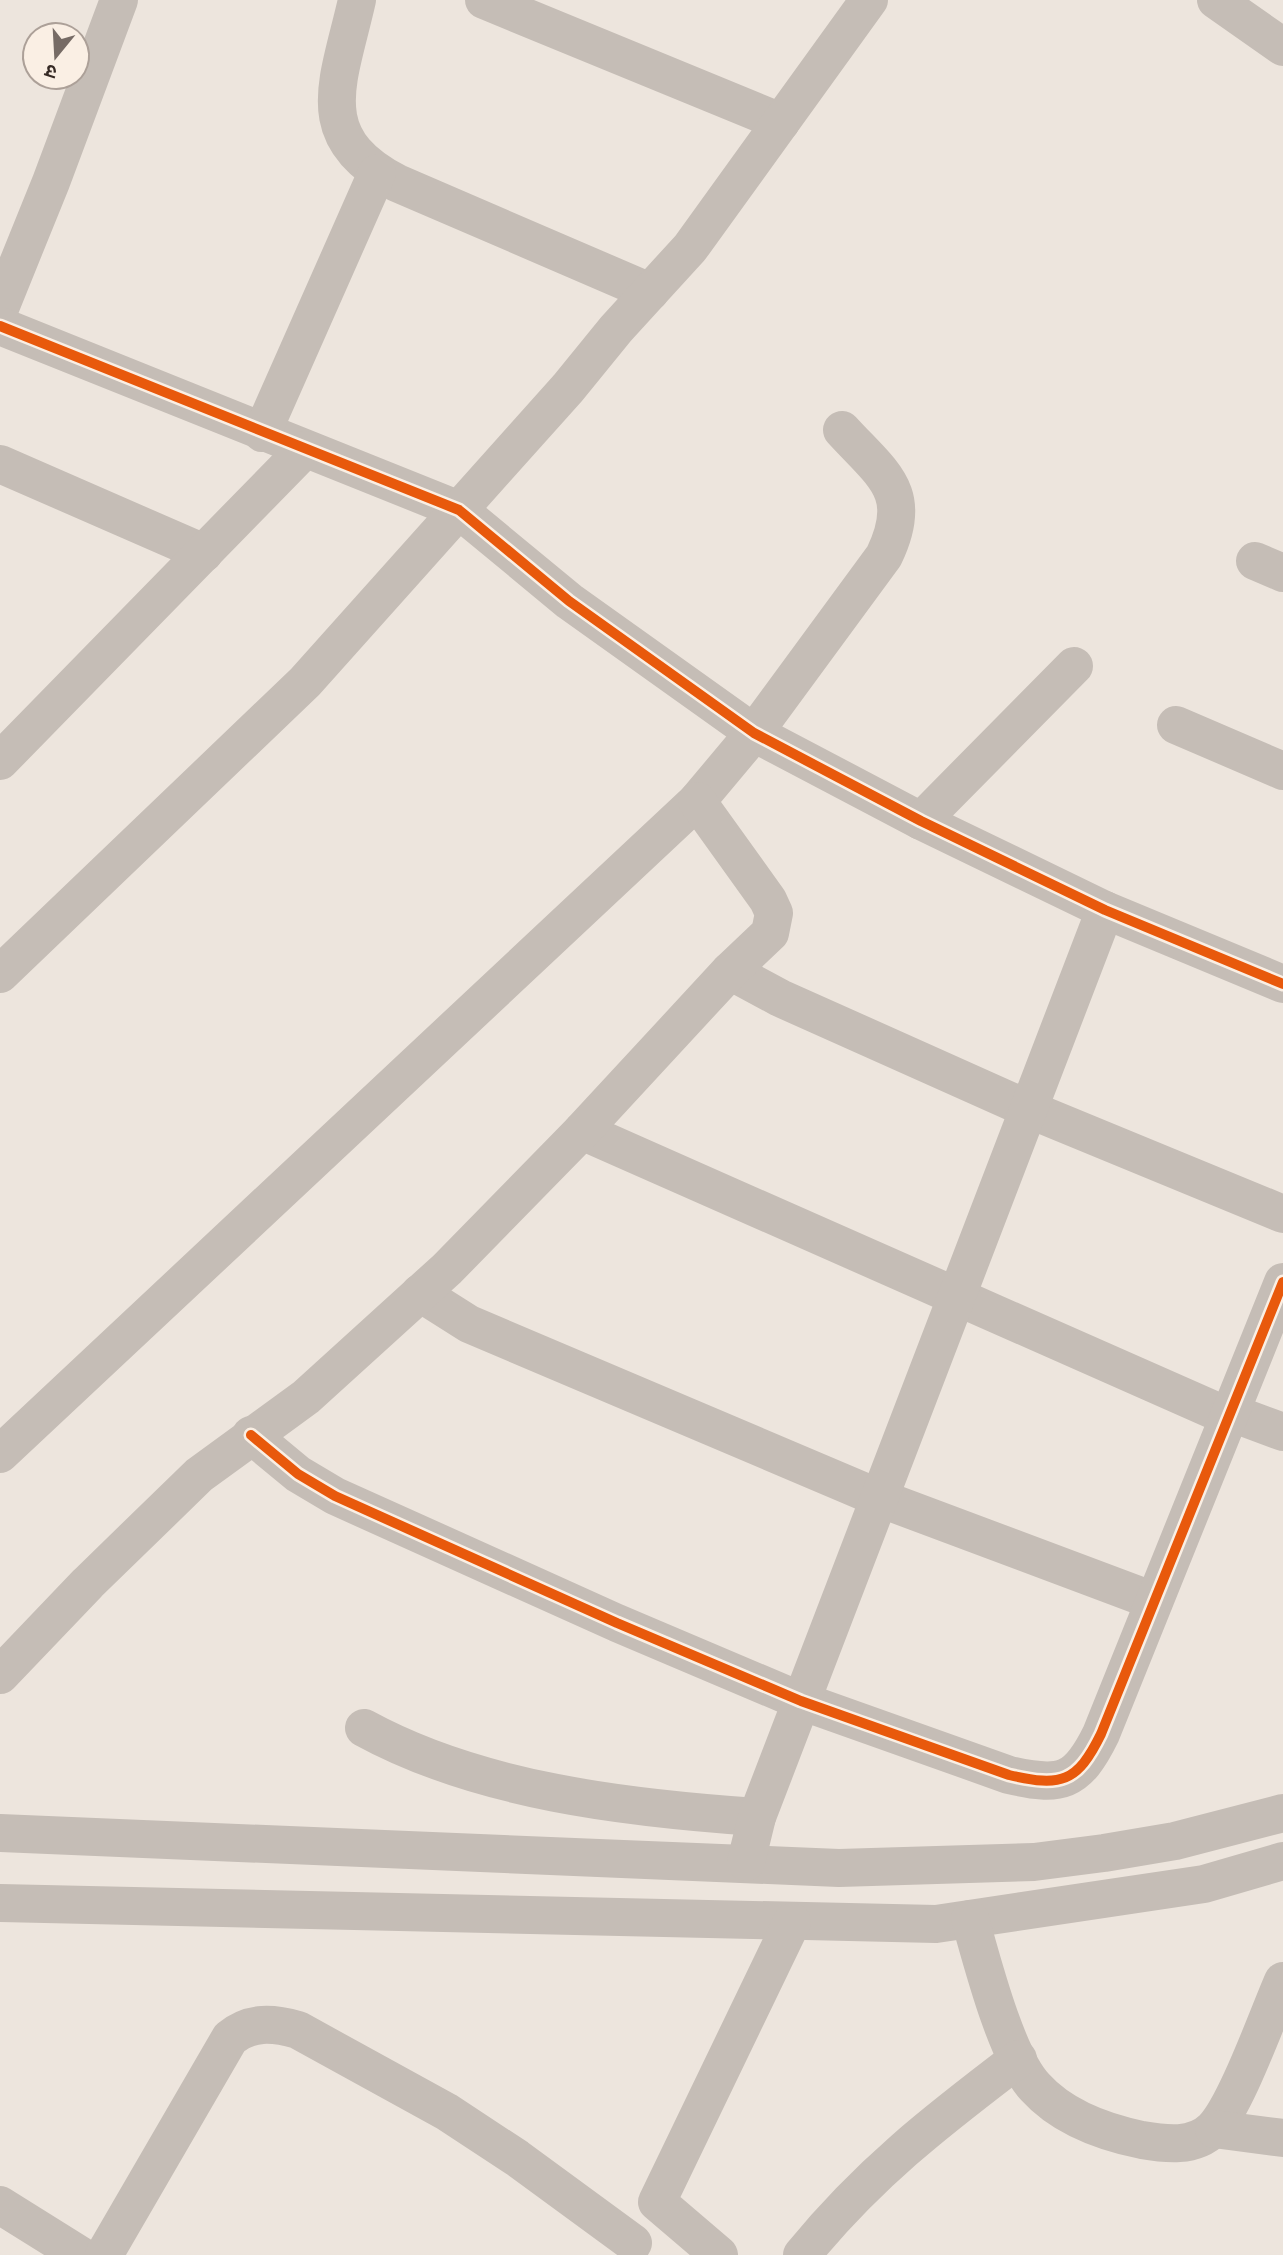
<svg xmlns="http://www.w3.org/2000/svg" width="1283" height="2255" font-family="Roboto,'Noto Sans Devanagari',sans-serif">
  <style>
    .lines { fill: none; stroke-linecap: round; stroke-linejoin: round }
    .minor { stroke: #c5bdb6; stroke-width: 38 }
    .cycleway-casing { stroke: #faefe4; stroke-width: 15 }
    .cycleway { stroke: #e8590c; stroke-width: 10 }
  </style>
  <rect width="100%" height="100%" fill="#ede5dd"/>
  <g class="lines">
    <!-- minor -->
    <g class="minor">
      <path d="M357,0C339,81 308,137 397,183L650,292"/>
      <polyline points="484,0 781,122"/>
      <polyline points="1216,0 1283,47"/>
      <polyline points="0,308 51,182 119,0"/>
      <polyline points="0,326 459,510 569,601 754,733 921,821 1105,910 1283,984"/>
      <polyline points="262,433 377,173"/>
      <polyline points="0,464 204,553"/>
      <polyline points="1255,561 1283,573"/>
      <polyline points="1176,725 1283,771"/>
      <polyline points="0,761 304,450"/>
      <polyline points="921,821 1074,666"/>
      <polyline points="730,971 780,998 1028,1109 1283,1214"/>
      <polyline points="0,974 305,682 568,388 616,329 690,248 869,0"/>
      <polyline points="582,1131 1227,1416"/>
      <polyline points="420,1293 469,1324 879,1498 1154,1601"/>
      <polyline points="1229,1412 1283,1432"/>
      <path d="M251,1435L298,1474L335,1496L617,1623L801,1701L1009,1775C1061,1787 1077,1783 1101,1734L1283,1282"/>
      <path d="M0,1454L697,801L754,733L884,556C915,492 883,475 842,430"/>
      <polyline points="0,1675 88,1583 199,1475 306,1397 447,1269 582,1131 730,971 770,933 774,913 768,900 697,801"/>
      <path d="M364,1728C479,1791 627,1808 757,1817"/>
      <polyline points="0,1833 839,1868 1034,1862 1104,1853 1175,1841 1283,1813"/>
      <polyline points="746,1862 757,1817 1105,910"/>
      <polyline points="0,1903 936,1924 1204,1884 1283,1861"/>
      <path d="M970,1919C982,1961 1006,2056 1035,2087C1062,2117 1103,2132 1142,2140C1165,2144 1194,2148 1213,2129C1236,2106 1268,2015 1283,1981"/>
      <polyline points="1214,2129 1283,2138"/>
      <polyline points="0,2205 80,2255"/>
      <path d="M104,2255L230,2038C251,2021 273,2023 298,2030L447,2112L517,2158L633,2243"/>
      <polyline points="719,2255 657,2202 792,1922"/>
      <path d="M802,2255C868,2174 935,2122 1018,2059"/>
    </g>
    <!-- cycleway casing -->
    <g class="cycleway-casing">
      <g id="cycleway">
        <polyline points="0,326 459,510 569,601 754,733 921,821 1105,910 1283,984"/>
        <path d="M251,1435L298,1474L335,1496L617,1623L801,1701L1009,1775C1061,1787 1077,1783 1101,1734L1283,1282"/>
      </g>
    </g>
    <!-- cycleway -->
    <use href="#cycleway" class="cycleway"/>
  </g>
  <!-- north arrow -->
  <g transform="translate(56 56) rotate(198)"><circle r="33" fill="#faefe4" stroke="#aca098" stroke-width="2"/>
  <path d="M0-5L12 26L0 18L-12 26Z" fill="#766b65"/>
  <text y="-10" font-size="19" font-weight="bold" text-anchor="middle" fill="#362a25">उ</text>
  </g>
</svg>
